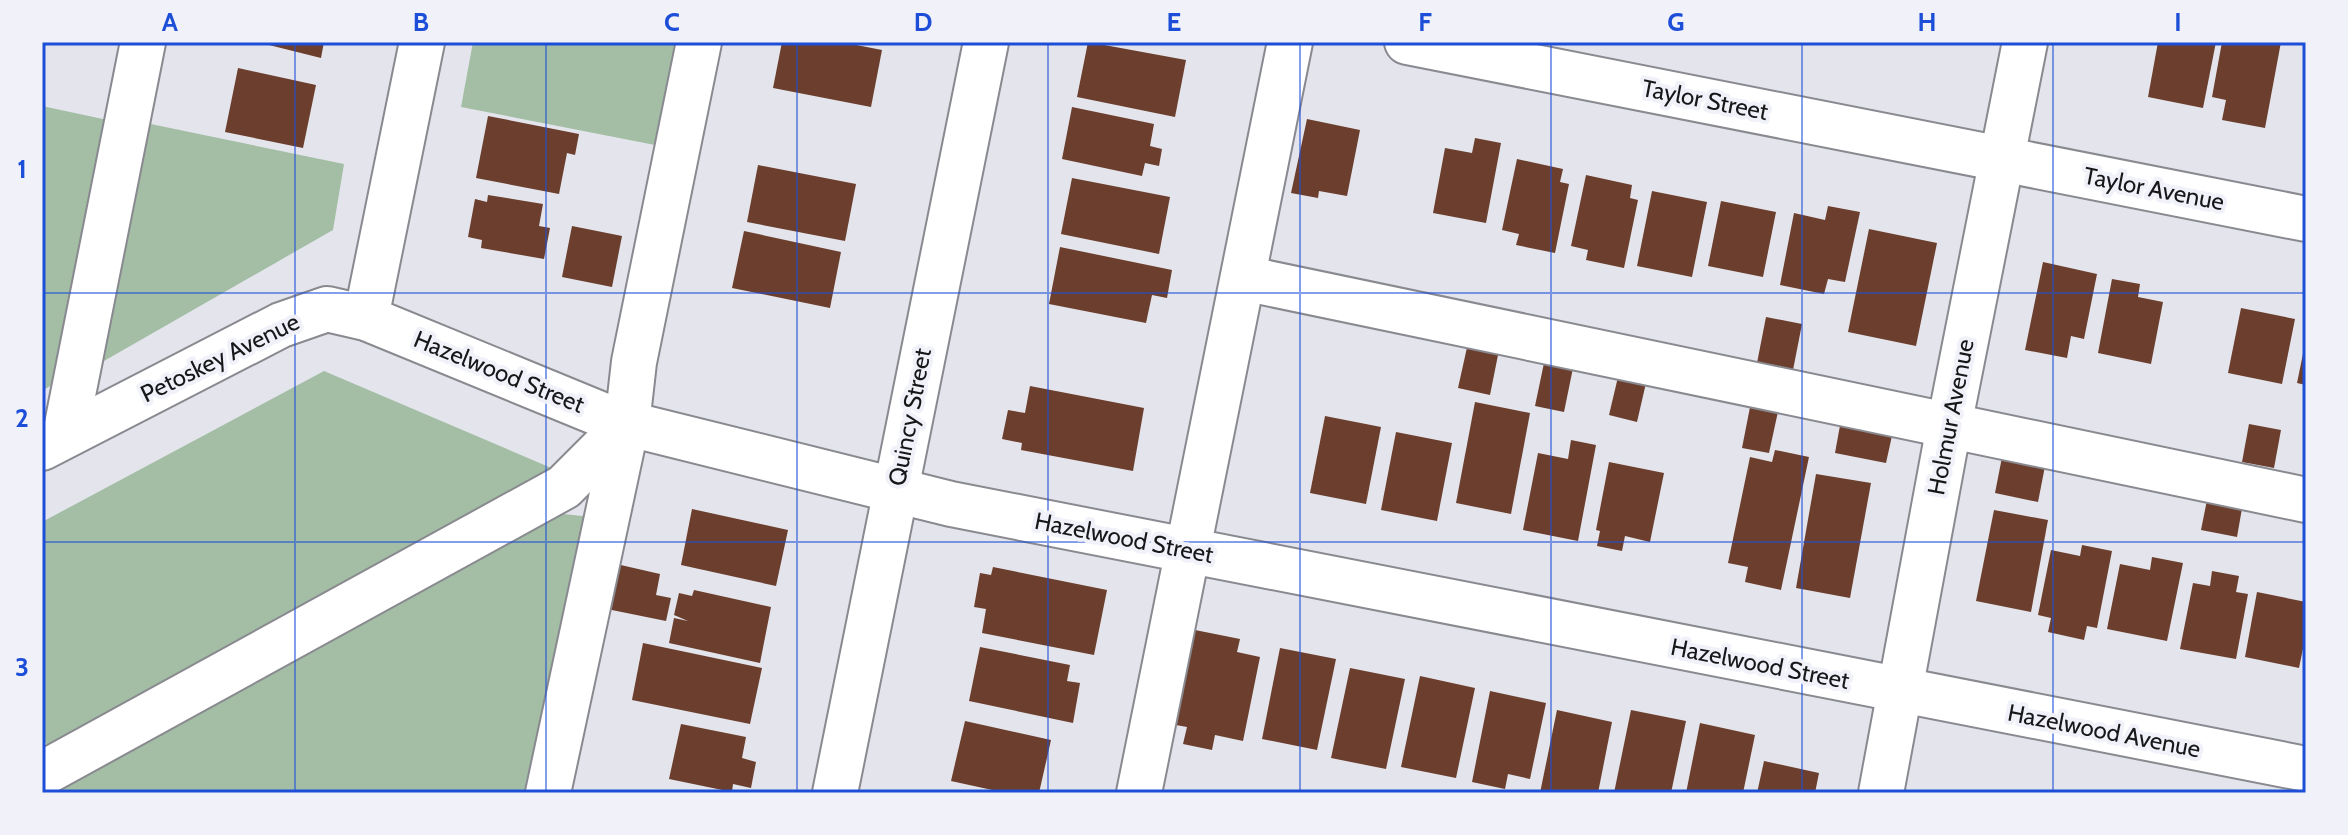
<svg xmlns="http://www.w3.org/2000/svg" width="2348" height="835" font-family="Cabin,sans-serif">
  <style>
    .green { fill: #a3bea5 }
    .building { fill: #6b3e2d }
    .lines { fill: none; stroke-linecap: round; stroke-linejoin: round }
    .minor-casing { stroke: #898990; stroke-width: 48 }
    .minor { stroke: #fff; stroke-width: 44 }
    .grid { fill: none; stroke: #1d4ed8; stroke-width: 2; stroke-opacity: 0.55 }
    .labels { text-anchor: middle; stroke-width: 8; stroke-linejoin: round; paint-order: stroke }
    .street-label { font-size: 24px; fill: #17171a; stroke: #f1f2f9 }
    .neatline { fill: none; stroke: #1d4ed8; stroke-width: 3 }
    .grid-label { font-size: 26px; text-anchor: middle; font-weight: bold; fill: #1d4ed8 }
  </style>
  <rect width="100%" height="100%" fill="#e4e5ec"/>
  <!-- green -->
  <g class="green">
    <polygon points="473,42 680,42 660,146 461,107"/>
    <polygon points="42,106 117,122 60,380 42,391"/>
    <polygon points="141,122 344,164 333,230 90,369"/>
    <polygon points="324,371 556,470 52,755 42,736 42,522"/>
    <polygon points="555,513 600,518 535,793 51,793"/>
  </g>
  <!-- building -->
  <g class="building">
    <polygon points="257,42 324,42 321,58"/>
    <polygon points="782,42 841,42 882,50 871,107 773,88"/>
    <polygon points="1088,42 1186,60 1175,117 1077,97"/>
    <polygon points="2158,42 2216,42 2203,108 2148,97"/>
    <polygon points="2222,42 2281,42 2265,128 2222,120 2226,100 2212,97"/>
    <polygon points="238,68 316,85 303,148 225,132"/>
    <polygon points="1072,107 1154,124 1150,146 1162,149 1159,166 1145,163 1142,176 1062,159"/>
    <polygon points="488,116 579,134 575,155 567,153 559,194 476,178"/>
    <polygon points="1307,119 1360,130 1347,196 1319,191 1318,198 1291,193"/>
    <polygon points="1475,138 1501,143 1486,223 1433,213 1445,148 1472,153"/>
    <polygon points="1517,159 1563,169 1560,182 1569,184 1555,253 1516,245 1519,234 1502,230"/>
    <polygon points="758,165 856,184 845,241 747,222"/>
    <polygon points="1586,175 1632,185 1630,198 1638,200 1624,268 1586,260 1588,250 1571,246"/>
    <polygon points="1072,178 1170,197 1159,254 1061,234"/>
    <polygon points="1652,191 1707,202 1692,277 1637,266"/>
    <polygon points="488,195 543,204 539,226 550,228 544,259 481,248 482,240 468,237 475,199 487,202"/>
    <polygon points="1721,201 1776,212 1763,277 1708,266"/>
    <polygon points="1828,206 1860,212 1845,282 1828,279 1824,294 1780,285 1794,213 1825,220"/>
    <polygon points="572,226 622,236 612,287 562,277"/>
    <polygon points="1869,229 1937,243 1916,346 1848,332"/>
    <polygon points="744,231 841,252 830,308 732,288"/>
    <polygon points="1060,247 1172,270 1167,298 1152,295 1146,323 1049,304"/>
    <polygon points="2043,262 2097,274 2084,339 2071,336 2067,358 2025,350"/>
    <polygon points="2112,279 2140,284 2138,297 2163,302 2151,364 2098,353"/>
    <polygon points="2241,308 2295,319 2282,384 2228,373"/>
    <polygon points="1766,317 1802,324 1793,370 1757,363"/>
    <polygon points="1468,343 1499,350 1490,395 1458,388"/>
    <polygon points="2305,344 2306,344 2306,385 2297,383"/>
    <polygon points="1544,363 1573,368 1564,412 1535,406"/>
    <polygon points="1618,377 1646,383 1637,422 1609,415"/>
    <polygon points="1030,386 1144,408 1133,471 1021,450 1022,443 1002,439 1008,410 1025,413"/>
    <polygon points="1475,402 1530,413 1511,514 1456,503"/>
    <polygon points="1751,402 1779,407 1769,453 1742,448"/>
    <polygon points="1325,416 1381,427 1366,504 1310,493"/>
    <polygon points="1841,420 1893,431 1886,463 1835,453"/>
    <polygon points="2249,424 2281,430 2274,468 2242,462"/>
    <polygon points="1396,432 1452,443 1437,521 1381,510"/>
    <polygon points="1571,440 1596,445 1578,541 1523,530 1538,453 1568,459"/>
    <polygon points="2004,447 2047,456 2038,502 1995,493"/>
    <polygon points="1775,450 1809,457 1781,590 1745,582 1748,567 1728,563 1750,457 1772,462"/>
    <polygon points="1609,462 1664,473 1650,542 1625,536 1622,551 1597,546 1600,531 1596,530"/>
    <polygon points="1816,474 1871,483 1850,598 1796,588"/>
    <polygon points="2209,490 2244,497 2237,537 2201,530"/>
    <polygon points="692,509 788,530 776,586 681,565"/>
    <polygon points="1994,510 2048,520 2031,612 1976,601"/>
    <polygon points="2082,545 2112,551 2097,628 2087,626 2084,640 2048,632 2051,618 2038,615 2051,550 2080,556"/>
    <polygon points="2152,557 2183,563 2167,641 2107,629 2120,564 2150,570"/>
    <polygon points="612,563 660,574 656,595 671,598 666,621 602,608"/>
    <polygon points="993,567 1107,590 1094,655 982,633 986,609 974,607 980,573 991,575"/>
    <polygon points="2212,571 2239,576 2236,592 2248,594 2236,659 2180,649 2193,583 2210,586"/>
    <polygon points="694,590 771,607 760,663 669,643 674,618 688,621 674,615 679,593 692,596"/>
    <polygon points="2257,592 2306,602 2306,634 2299,668 2245,657"/>
    <polygon points="1195,630 1240,639 1237,652 1260,657 1243,741 1215,735 1212,750 1183,744 1187,727 1176,725"/>
    <polygon points="643,643 762,668 750,724 632,700"/>
    <polygon points="980,647 1070,665 1067,681 1080,683 1073,723 969,701"/>
    <polygon points="1280,648 1336,659 1317,750 1262,739"/>
    <polygon points="1350,668 1405,679 1386,769 1331,758"/>
    <polygon points="1420,676 1475,688 1456,778 1401,767"/>
    <polygon points="1490,691 1546,703 1530,779 1508,774 1505,789 1472,782"/>
    <polygon points="1557,710 1612,722 1598,793 1540,793"/>
    <polygon points="1631,710 1686,721 1671,793 1614,793"/>
    <polygon points="965,721 1051,740 1039,793 1006,793 951,781"/>
    <polygon points="1700,723 1755,735 1743,793 1686,793"/>
    <polygon points="681,724 746,737 742,758 756,762 751,788 733,784 732,792 669,779"/>
    <polygon points="1764,761 1819,773 1815,793 1757,793"/>
  </g>
  <g class="lines">
    <!-- minor casing -->
    <g class="minor-casing">
      <g id="minor">
        <polyline points="1407,42 2306,219"/>
        <polyline points="1243,278 2306,500"/>
        <polyline points="366,318 422,42"/>
        <polyline points="65,435 143,42"/>
        <polyline points="42,448 281,325 327,309 366,318 617,421 951,504 2306,769"/>
        <polyline points="42,774 564,487 627,424"/>
        <polyline points="548,793 627,424 634,362 699,42"/>
        <polyline points="835,793 986,42"/>
        <polyline points="1139,793 1290,42"/>
        <polyline points="1881,793 1949,426 2025,42"/>
      </g>
    </g>
    <!-- minor -->
    <use href="#minor" class="minor"/>
  </g>
  <!-- grid -->
  <path class="grid" d="M295,42V793M546,42V793M797,42V793M1048,42V793M1300,42V793M1551,42V793M1802,42V793M2053,42V793M42,293H2306M42,542H2306"/>
  <g class="labels">
    <!-- street labels -->
    <g class="street-label">
      <text transform="translate(1705 100) rotate(11)" y="8">Taylor Street</text>
      <text transform="translate(2154 189) rotate(11)" y="8">Taylor Avenue</text>
      <text transform="translate(220 358) rotate(-26)" y="8">Petoskey Avenue</text>
      <text transform="translate(499 372) rotate(22)" y="8">Hazelwood Street</text>
      <text transform="translate(910 417) rotate(-79)" y="8">Quincy Street</text>
      <text transform="translate(1951 417) rotate(-79)" y="8">Holmur Avenue</text>
      <text transform="translate(1124 538) rotate(11)" y="8">Hazelwood Street</text>
      <text transform="translate(1760 664) rotate(11)" y="8">Hazelwood Street</text>
      <text transform="translate(2104 731) rotate(11)" y="8">Hazelwood Avenue</text>
    </g>
  </g>
  <!-- border -->
  <rect width="2348" height="835" fill="none" stroke="#f1f2f9" stroke-width="88"/>
  <rect x="44" y="44" width="2260" height="747" class="neatline"/>
  <g class="grid-label">
    <text x="170" y="31">A</text>
    <text x="421" y="31">B</text>
    <text x="672" y="31">C</text>
    <text x="923" y="31">D</text>
    <text x="1174" y="31">E</text>
    <text x="1425" y="31">F</text>
    <text x="1676" y="31">G</text>
    <text x="1927" y="31">H</text>
    <text x="2178" y="31">I</text>
    <text x="22" y="178">1</text>
    <text x="22" y="427">2</text>
    <text x="22" y="676">3</text>
  </g>
</svg>
